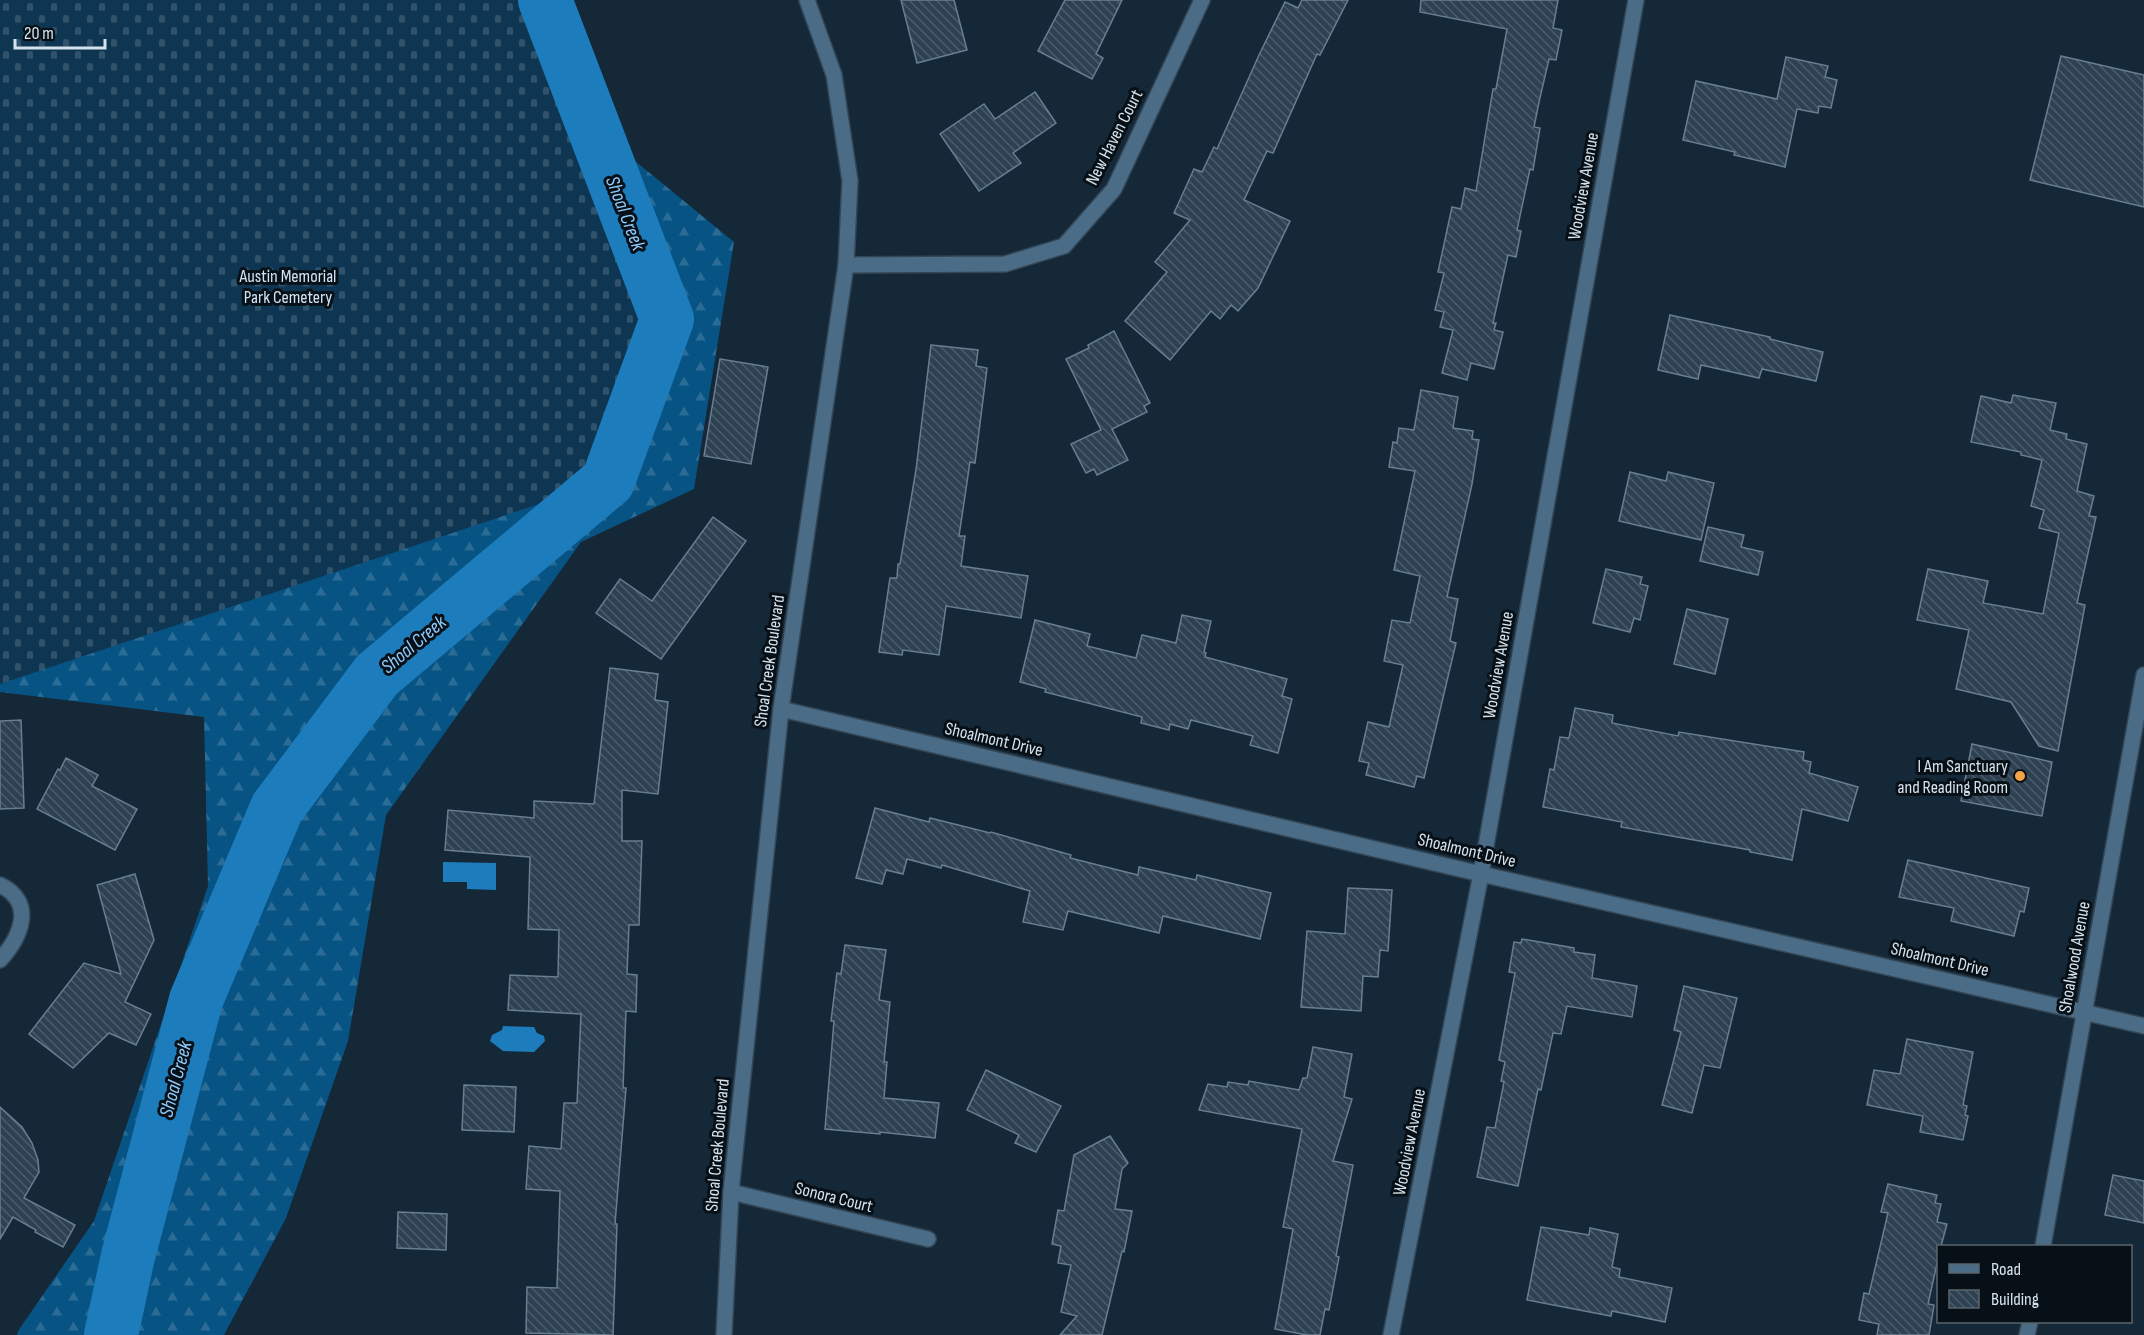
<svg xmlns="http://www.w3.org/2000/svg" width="2144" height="1335" font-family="'Sofia Sans Condensed',sans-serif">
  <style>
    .forest { fill: url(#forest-firs) }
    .cemetery { fill: url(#cemetery-stones) }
    .water { fill: #1d7dbc }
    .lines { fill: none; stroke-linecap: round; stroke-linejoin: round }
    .river { stroke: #1d7dbc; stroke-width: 54 }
    .building { fill: url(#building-back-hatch); stroke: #687e91; stroke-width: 1.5 }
    .minor-casing { stroke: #334655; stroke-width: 18 }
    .tertiary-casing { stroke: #334655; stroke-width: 18 }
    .minor { stroke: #4a6c87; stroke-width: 15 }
    .tertiary { stroke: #4a6c87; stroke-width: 15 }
    .poi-dot { fill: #f6a248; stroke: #081017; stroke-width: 2 }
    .labels { text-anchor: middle; stroke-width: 6; stroke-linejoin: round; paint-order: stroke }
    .street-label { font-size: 18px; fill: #d6e3ed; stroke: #081017 }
    .park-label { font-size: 18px; fill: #d0e4f6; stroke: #081017 }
    .poi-label { font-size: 18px; fill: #d6e3ed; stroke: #081017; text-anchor: end }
    .water-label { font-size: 20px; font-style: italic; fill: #8eccfe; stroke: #081017 }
  </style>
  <defs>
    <pattern id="forest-firs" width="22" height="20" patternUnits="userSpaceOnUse" patternTransform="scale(1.5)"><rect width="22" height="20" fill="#075484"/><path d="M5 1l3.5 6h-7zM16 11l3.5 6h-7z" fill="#2a6c96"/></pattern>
    <pattern id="cemetery-stones" width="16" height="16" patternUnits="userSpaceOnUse" patternTransform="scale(1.5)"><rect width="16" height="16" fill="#0e3652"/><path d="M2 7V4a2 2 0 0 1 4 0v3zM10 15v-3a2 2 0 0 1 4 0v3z" fill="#30536b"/></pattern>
    <pattern id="building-back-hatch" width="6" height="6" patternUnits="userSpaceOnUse" patternTransform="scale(1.5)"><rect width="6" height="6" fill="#2d4152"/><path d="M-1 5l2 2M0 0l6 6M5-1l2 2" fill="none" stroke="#4b5c6b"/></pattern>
  </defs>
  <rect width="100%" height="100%" fill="#142838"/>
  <!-- forest -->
  <polygon class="forest" points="0,0 563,102 734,242 694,489 581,542 386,815 348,1041 286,1218 224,1335 17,1335 18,1331 94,1221 208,886 204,717 0,692"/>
  <!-- cemetery -->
  <polygon class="cemetery" points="0,0 545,0 667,319 608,481 0,684"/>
  <!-- water -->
  <g class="water">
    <polygon points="443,862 496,863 496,890 467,889 467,882 443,882"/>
    <polygon points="503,1026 534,1027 537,1033 544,1036 545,1041 534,1052 503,1051 490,1041 492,1035 502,1030"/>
  </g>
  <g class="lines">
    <!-- river -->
    <polyline class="river" points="111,1335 128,1256 196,1000 277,808 377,675 608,481 667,319 545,0"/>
  </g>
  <!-- building -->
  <g class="building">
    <polygon points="901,0 954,0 967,50 917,63"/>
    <polygon points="1065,0 1122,0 1096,54 1103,58 1092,79 1038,51"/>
    <polygon points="1302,0 1348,0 1320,55 1317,54 1273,153 1267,151 1244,200 1290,221 1258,288 1238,311 1231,305 1220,319 1211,311 1170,360 1125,321 1167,272 1155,262 1190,220 1174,213 1194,169 1202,172 1214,147 1217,149 1259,55 1285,2 1298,8"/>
    <polygon points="1421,0 1558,0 1553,28 1562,30 1556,60 1549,59 1539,102 1534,127 1540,128 1533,170 1530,169 1517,230 1521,231 1516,257 1508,255 1493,323 1496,323 1494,330 1503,332 1494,369 1471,363 1467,380 1442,373 1453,330 1440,327 1444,312 1435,310 1444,273 1438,272 1452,207 1461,209 1465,188 1476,191 1493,89 1496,89 1507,29 1420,12"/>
    <polygon points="2061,56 2144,75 2144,207 2030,180"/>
    <polygon points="1786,57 1828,66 1825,77 1837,80 1831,108 1819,106 1818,113 1797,109 1785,167 1734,155 1735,152 1683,140 1696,81 1777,99"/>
    <polygon points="1035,92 1056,123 1013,153 1021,163 979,191 940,134 984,104 995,119"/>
    <polygon points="1670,315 1770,337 1770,339 1823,352 1816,381 1762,369 1759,378 1701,365 1698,379 1658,370"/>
    <polygon points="1114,331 1150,403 1144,406 1147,412 1112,429 1128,460 1097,475 1094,469 1086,473 1071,444 1101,430 1066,359 1089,348 1088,345"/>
    <polygon points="931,345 978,350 976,366 987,368 975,463 970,462 959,536 965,536 961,566 1028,576 1021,618 946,606 939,655 903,650 902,655 879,652 890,578 897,578 898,564 900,564 916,470"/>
    <polygon points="720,359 768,367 751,464 704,456"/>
    <polygon points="1421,390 1458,397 1453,428 1473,431 1472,439 1479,440 1472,484 1447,597 1458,599 1450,641 1456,643 1424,778 1417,776 1414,787 1366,775 1369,763 1359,761 1368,722 1389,727 1403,665 1384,661 1392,620 1410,623 1420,576 1394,570 1415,471 1389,467 1393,442 1397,443 1399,428 1414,430"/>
    <polygon points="2013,395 2056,403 2050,430 2067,434 2066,439 2087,444 2077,491 2094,496 2089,516 2096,517 2077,603 2085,605 2058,751 2039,746 2011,702 1956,689 1969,630 1917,620 1928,569 1988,581 1983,603 2043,614 2059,533 2039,528 2044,510 2031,506 2042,460 2021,455 2021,452 1971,442 1981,396 2011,403"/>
    <polygon points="1630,472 1666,481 1668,472 1714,483 1701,540 1619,521"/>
    <polygon points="713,517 746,541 661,659 596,613 620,579 652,601"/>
    <polygon points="1708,527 1744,535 1741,547 1763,552 1758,575 1700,561"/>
    <polygon points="1606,569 1642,577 1640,584 1648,586 1640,620 1634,618 1630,632 1593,623"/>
    <polygon points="1687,609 1728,619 1715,674 1674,664"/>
    <polygon points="1182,615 1211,621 1204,652 1206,653 1205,657 1287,679 1282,696 1292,699 1278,753 1250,745 1253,736 1191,720 1188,729 1170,724 1169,730 1141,723 1142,717 1045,692 1046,689 1020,682 1035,620 1090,634 1087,646 1136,658 1142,635 1176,643"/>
    <polygon points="610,668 658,674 655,700 668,702 658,794 622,790 622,841 642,841 639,925 629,925 627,974 637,975 636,1012 626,1011 623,1088 626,1088 615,1224 617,1224 613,1335 526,1333 527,1287 557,1288 560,1191 526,1189 529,1146 561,1149 564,1103 577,1103 581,1014 508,1010 510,975 558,977 559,930 528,929 530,857 445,850 448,810 534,818 534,801 594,804"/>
    <polygon points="1575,708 1613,715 1612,723 1678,736 1679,732 1804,752 1803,760 1811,762 1809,773 1858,787 1848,821 1802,809 1792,860 1750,852 1750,850 1621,827 1622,822 1543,807 1550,769 1554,770 1560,737 1569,738"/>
    <polygon points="21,720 24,808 0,809 0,721"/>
    <polygon points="1972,744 2052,762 2042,816 1961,801"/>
    <polygon points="66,758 98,775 92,786 137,809 115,850 37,809 58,769 60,770"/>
    <polygon points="875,808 929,822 930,818 990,833 991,832 1071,855 1070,858 1138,875 1139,867 1196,880 1197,875 1271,893 1260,939 1163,916 1159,933 1068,911 1063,930 1023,922 1030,891 942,865 941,868 907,859 903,874 886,870 882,884 856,878"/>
    <polygon points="1908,860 2029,888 2024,912 2020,911 2014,936 1951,921 1954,908 1899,897"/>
    <polygon points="135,874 154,940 125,1002 151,1014 136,1045 109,1033 73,1068 29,1034 84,963 121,974 97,885"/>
    <polygon points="1348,888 1392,890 1388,951 1380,950 1378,977 1363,976 1361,1011 1301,1007 1307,931 1345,934"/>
    <polygon points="1522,939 1574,948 1574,952 1595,955 1592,978 1637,986 1632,1017 1567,1006 1561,1034 1553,1033 1541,1090 1538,1089 1518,1186 1477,1177 1487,1127 1495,1128 1504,1082 1501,1081 1505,1062 1499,1060 1515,973 1509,972 1514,942 1521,943"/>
    <polygon points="845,945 886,950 879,1000 890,1002 884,1062 887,1062 884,1098 939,1103 935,1138 880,1132 880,1134 825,1129 834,1021 831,1021 837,973 841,974"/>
    <polygon points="1684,986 1737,998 1720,1068 1704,1065 1692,1113 1662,1105 1681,1032 1674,1030"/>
    <polygon points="1907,1039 1973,1052 1963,1105 1967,1106 1965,1115 1968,1116 1963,1140 1920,1132 1923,1116 1867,1105 1874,1070 1900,1074"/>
    <polygon points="1313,1047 1352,1054 1344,1097 1352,1099 1333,1161 1353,1165 1336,1256 1339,1257 1329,1310 1325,1309 1320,1335 1307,1335 1275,1329 1293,1229 1283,1227 1302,1129 1199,1110 1208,1084 1227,1087 1228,1082 1248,1085 1249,1081 1299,1090 1303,1078 1307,1078"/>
    <polygon points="986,1070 1061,1106 1036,1152 1015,1143 1019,1135 967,1110"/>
    <polygon points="464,1085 516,1087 514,1132 462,1130"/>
    <polygon points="0,1107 22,1127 32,1143 38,1160 39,1172 24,1198 75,1225 63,1247 35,1232 36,1230 13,1217 0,1239"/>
    <polygon points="1110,1136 1128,1163 1122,1169 1115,1209 1132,1211 1124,1252 1122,1251 1102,1335 1060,1335 1077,1316 1061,1312 1071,1265 1058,1263 1061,1246 1052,1244 1058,1210 1064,1211 1074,1155"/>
    <polygon points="2113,1175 2144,1181 2144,1223 2105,1215"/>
    <polygon points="1888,1184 1937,1195 1935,1203 1941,1204 1937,1222 1947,1224 1941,1246 1938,1246 1938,1259 1928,1304 1934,1305 1929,1335 1877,1335 1879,1324 1859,1320 1864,1293 1869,1294 1888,1213 1881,1212"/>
    <polygon points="398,1212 447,1214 446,1250 397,1248"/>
    <polygon points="1541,1227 1589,1235 1590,1228 1618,1234 1612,1267 1620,1269 1619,1277 1672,1288 1665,1322 1612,1311 1611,1316 1527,1300"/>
  </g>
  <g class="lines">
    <!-- minor casing -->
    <g class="minor-casing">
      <g id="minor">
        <polyline points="846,265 1005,264 1064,246 1114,189 1202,0"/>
        <polyline points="781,709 1481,874 2144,1026"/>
        <path d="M0,885C36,902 21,937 0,960"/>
        <polyline points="731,1192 928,1239"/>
        <polyline points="2043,1246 2144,675"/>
        <polyline points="1391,1335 1481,874 1636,0"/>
        <polyline points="2027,1335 2030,1322"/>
      </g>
    </g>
    <!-- tertiary casing -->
    <g class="tertiary-casing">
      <polyline id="tertiary" points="724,1335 731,1192 781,709 846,265 850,181 834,75 807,0"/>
    </g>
    <!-- minor -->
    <use href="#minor" class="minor"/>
    <!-- tertiary -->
    <use href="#tertiary" class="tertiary"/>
  </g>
  <!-- markers -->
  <circle class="poi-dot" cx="2020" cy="776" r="6"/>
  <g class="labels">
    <!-- street labels -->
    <g class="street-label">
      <text transform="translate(1114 137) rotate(-63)" y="6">New Haven Court</text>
      <text transform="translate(1583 186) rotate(-80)" y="6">Woodview Avenue</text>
      <text transform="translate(769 661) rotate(-82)" y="6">Shoal Creek Boulevard</text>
      <text transform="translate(1498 665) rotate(-80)" y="6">Woodview Avenue</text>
      <text transform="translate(994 739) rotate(13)" y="6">Shoalmont Drive</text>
      <text transform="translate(1467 850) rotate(13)" y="6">Shoalmont Drive</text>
      <text transform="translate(2074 957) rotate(-80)" y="6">Shoalwood Avenue</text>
      <text transform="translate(1940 959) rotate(13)" y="6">Shoalmont Drive</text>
      <text transform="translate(1409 1142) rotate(-79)" y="6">Woodview Avenue</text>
      <text transform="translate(717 1145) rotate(-85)" y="6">Shoal Creek Boulevard</text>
      <text transform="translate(834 1197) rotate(14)" y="6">Sonora Court</text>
    </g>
    <!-- park labels -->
    <g class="park-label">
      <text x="288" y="282">Austin Memorial<tspan x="288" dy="21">Park Cemetery</tspan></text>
    </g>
    <!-- poi labels -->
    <g class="poi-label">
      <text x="2008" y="772">I Am Sanctuary<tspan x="2008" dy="21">and Reading Room</tspan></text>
    </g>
    <!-- water labels -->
    <g class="water-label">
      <text transform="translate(626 213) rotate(69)" y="7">Shoal Creek</text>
      <text transform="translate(413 644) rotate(-40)" y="7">Shoal Creek</text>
      <text transform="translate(175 1079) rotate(-75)" y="7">Shoal Creek</text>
    </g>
  </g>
  <!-- legend -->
  <rect x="1937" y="1245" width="195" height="78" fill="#081017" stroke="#5a646d" stroke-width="1.5"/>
  <rect x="1949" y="1264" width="30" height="9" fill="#4a6c87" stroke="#5a646d" stroke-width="1.5"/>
  <text x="1991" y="1275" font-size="18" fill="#d6e3ed">Road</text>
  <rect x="1949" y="1290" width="30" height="18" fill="url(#building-back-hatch)" stroke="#5a646d" stroke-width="1.5"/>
  <text x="1991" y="1305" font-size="18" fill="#d6e3ed">Building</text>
  <!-- scale -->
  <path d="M15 39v9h90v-9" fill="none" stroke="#d6e3ed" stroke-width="3"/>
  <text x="24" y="39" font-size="18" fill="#d6e3ed" stroke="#081017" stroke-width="4.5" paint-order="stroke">20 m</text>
</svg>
